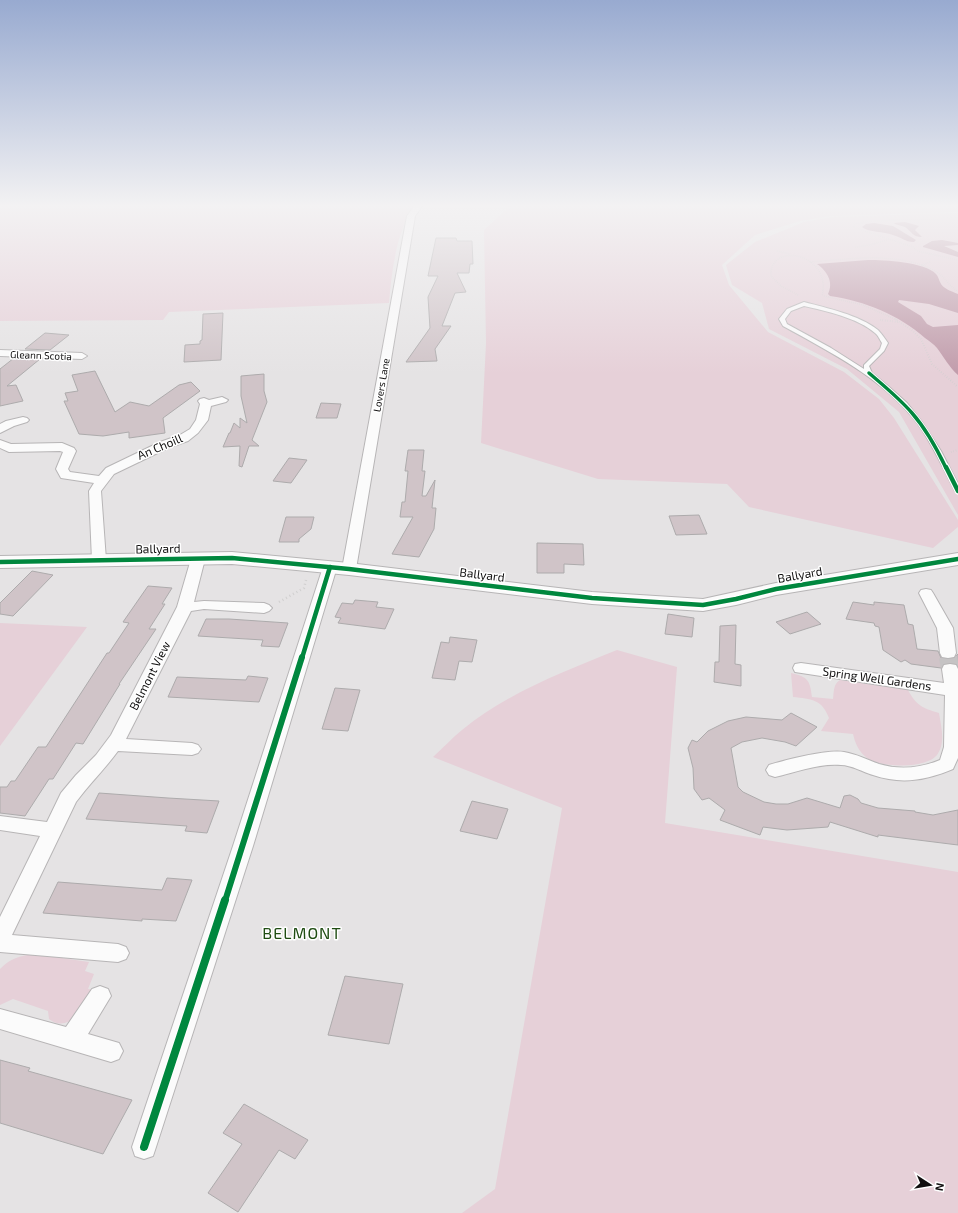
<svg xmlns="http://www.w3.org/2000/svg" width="958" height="1213" font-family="'Exo 2',sans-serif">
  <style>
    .green { fill: #e6d0d8 }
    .water { fill: #c19cab }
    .building { fill: #d0c4c8; stroke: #adabac }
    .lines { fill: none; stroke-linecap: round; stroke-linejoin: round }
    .street-tunnel-far1 { stroke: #c5c3c4; stroke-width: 14; stroke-dasharray: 14 7; stroke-linecap: butt }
    .street-tunnel { stroke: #c5c3c4; stroke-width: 18; stroke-dasharray: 18 9; stroke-linecap: butt }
    .lane-casing { stroke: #b7b5b6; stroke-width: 2 }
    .street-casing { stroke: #b7b5b6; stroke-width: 2 }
    .secondary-casing { stroke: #b7b5b6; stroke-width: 2 }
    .path-far2 { stroke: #d0cfcf; stroke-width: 1.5; stroke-dasharray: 0.5 1.5; stroke-linecap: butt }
    .path-far1 { stroke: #d0cfcf; stroke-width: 2; stroke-dasharray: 0.5 2; stroke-linecap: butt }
    .path { stroke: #d0cfcf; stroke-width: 2.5; stroke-dasharray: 1 3; stroke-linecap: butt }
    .lane { fill: #fbfbfb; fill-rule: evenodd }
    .street { fill: #fbfbfb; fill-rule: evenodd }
    .secondary { fill: #fbfbfb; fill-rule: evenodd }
    .cycleway-far3-casing { stroke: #fff; stroke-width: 5.5 }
    .cycleway-far2-casing { stroke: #fff; stroke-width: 7 }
    .cycleway-far1-casing { stroke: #fff; stroke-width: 8 }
    .cycleway-casing { stroke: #fff; stroke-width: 10 }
    .cycleway-far3 { stroke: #00873e; stroke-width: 3.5 }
    .cycleway-far2 { stroke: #00873e; stroke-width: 4.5 }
    .cycleway-far1 { stroke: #00873e; stroke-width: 6 }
    .cycleway { stroke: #00873e; stroke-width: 8 }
    .labels { text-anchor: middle; stroke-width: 3; stroke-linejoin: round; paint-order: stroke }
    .far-street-label { font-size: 10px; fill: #0f0e0e; stroke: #fff }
    .street-label { font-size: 12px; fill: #0f0e0e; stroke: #fff }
    .near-neighbourhood-label { font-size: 16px; letter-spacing: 1px; fill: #1f4c12; stroke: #fff }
  </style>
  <rect width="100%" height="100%" fill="#e5e3e4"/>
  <!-- green -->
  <g class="green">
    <path d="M0,204H415C396,233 392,269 389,303L169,312L163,320L0,321Z"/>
    <polygon points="504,204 958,204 958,212 831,216 800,221 755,235 722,265 729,285 768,332 844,372 879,399 894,418 958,520 958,527 933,548 749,507 727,484 598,479 481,443 486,343 484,230 506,210"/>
    <polygon points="958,213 958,515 899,412 847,369 769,329 762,303 732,285 726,265 755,242 804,222 832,217"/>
    <polygon points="0,623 87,627 0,746"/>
    <path d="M617,650L677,667L665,823L958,872V1213H462L495,1189L562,808L433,757C443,748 452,738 462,730C507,693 563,672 617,650Z"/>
    <path d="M791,673C808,677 810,680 812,697L833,699C834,692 833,684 840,680L908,690C916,705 922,708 939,713C941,726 946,743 937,755C926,769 881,768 867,758C859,752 855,743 853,734L821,731L829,718C822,699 811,699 793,697Z"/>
    <path d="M34,954L89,962L85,971L94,974L88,989L97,990C87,1004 69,1035 49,1019L48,1011L13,999L0,1005V969C11,958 19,956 34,954Z"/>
  </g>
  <!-- water -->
  <g class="water">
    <path d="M905,222L919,226L915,230L922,237C913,237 912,232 905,227C902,226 898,225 895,224L894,223Z"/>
    <path d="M874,223L893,226L916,240L914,242C905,242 901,237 893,235C883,231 870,233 862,227L866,224Z"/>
    <polygon points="942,240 958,243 958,245 944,246 958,252 958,257 923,247 923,246 932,241"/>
    <path d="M868,260C884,260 925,262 936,274C938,276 939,280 940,282C943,289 951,291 958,294V313L929,304L899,300L898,302L921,316L927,324L933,327L958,325V375C949,367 944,357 937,348C934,344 929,341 925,338C899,315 865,301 830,296L828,294C834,282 827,271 817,264Z"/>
  </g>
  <!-- building -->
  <g class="building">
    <polygon points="436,238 456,238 457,241 472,241 473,264 470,264 469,273 457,273 466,292 455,293 442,326 451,326 435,349 437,361 406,362 430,328 428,297 438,276 428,276"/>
    <polygon points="223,313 221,360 184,362 185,345 200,344 200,341 202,340 203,314"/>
    <polygon points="45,333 69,335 50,350 25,349"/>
    <polygon points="14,358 40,359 7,386 16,385 23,401 0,406 0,369"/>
    <polygon points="95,371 115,412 130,402 149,406 179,385 191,382 200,391 163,418 165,433 129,438 129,432 103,436 79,434 64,401 68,401 65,393 78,391 72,375"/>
    <polygon points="264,374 264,391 267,402 252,440 259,446 249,446 242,467 239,466 240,446 223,447 229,433 230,433 234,423 240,428 240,418 247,423 241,396 241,376"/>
    <polygon points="321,403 341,404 337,418 316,418"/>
    <polygon points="408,450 424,450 422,471 425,471 422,496 426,496 435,480 432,508 436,508 434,529 419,557 392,554 413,517 400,517 402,502 405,502 408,471 405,471"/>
    <polygon points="289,458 307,460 291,483 273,481"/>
    <polygon points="699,515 707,534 676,535 669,516"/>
    <polygon points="286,517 314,517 311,529 299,539 299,542 279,542"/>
    <polygon points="537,543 583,544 584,565 564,564 564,573 537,573"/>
    <polygon points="32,571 53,575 13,616 0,614 0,603"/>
    <polygon points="148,586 172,588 162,604 165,604 149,629 156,629 119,684 120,684 83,744 76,743 53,779 49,779 25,816 0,813 0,787 7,787 11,781 15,781 38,747 46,747 107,653 109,653 129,623 123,622"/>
    <polygon points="355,600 378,602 376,607 394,609 385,629 338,623 341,618 335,617 342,603 353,604"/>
    <polygon points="853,602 874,605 874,602 904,605 908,624 913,625 917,649 938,651 941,658 948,659 954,658 958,654 958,666 956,664 950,663 944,664 941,668 911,664 905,660 901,662 883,650 879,627 875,626 874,623 846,619"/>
    <polygon points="807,612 821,624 790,634 776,622"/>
    <polygon points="668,614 694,618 692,637 665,634"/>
    <polygon points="206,619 229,619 288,623 279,647 261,646 263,640 198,636"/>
    <polygon points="736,625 735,664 741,665 741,686 714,682 715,662 719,662 720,626"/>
    <polygon points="450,637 477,640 472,662 459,661 455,680 432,678 441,642 449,643"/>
    <polygon points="248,676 268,678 259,702 168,697 177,677 246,680"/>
    <polygon points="335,688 360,690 348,731 322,729"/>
    <polygon points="791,713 817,727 796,746 785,742 762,738 742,742 731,748 738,787 743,792 764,802 776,804 788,804 807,798 840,808 844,796 850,795 858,799 861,803 878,808 915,811 915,812 933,815 958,810 958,845 878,835 878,837 830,822 828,827 787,830 763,827 760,835 720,820 725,810 709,798 702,800 694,789 693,768 688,748 692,740 697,742 708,731 728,721 746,717 782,720"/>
    <polygon points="99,793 168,798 219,801 207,833 185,831 187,826 86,819"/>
    <polygon points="472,801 508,809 497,839 460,831"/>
    <polygon points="167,878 192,880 176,921 142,919 142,921 43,913 58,882 162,890"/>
    <polygon points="345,976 403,984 389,1044 328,1035"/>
    <polygon points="0,1060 30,1068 28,1071 132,1100 103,1154 0,1123"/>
    <polygon points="244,1104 308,1140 295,1159 279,1150 238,1212 208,1193 242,1144 223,1133"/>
  </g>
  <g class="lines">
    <!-- street-tunnel-far1 -->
    <polyline class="street-tunnel-far1" points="948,653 949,658"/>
    <!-- street-tunnel -->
    <polyline class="street-tunnel" points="948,657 950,669"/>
    <!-- lane casing -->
    <g class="lane-casing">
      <path id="lane" d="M804,302C827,308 859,315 878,330C882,334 885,339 888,343L884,351L869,366L872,373L889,387L907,403L922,422L941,451L958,484V493L955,491C943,468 933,445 918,424C884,379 832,353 783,326L779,319L787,309ZM804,306C826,311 858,318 875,333C878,335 880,340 882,343L880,349L864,365V369L831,348L787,324L785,319L791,311Z"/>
    </g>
    <!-- street casing -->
    <g class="street-casing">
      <g id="street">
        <polygon points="416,204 424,204 415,216 356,569 354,572 349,573 344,572 342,569 407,216"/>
        <polygon points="0,350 82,353 87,356 82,359 0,356"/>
        <polygon points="222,397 228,400 226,402 211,406 208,420 198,433 188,441 168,448 114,474 101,491 106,560 104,563 99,564 94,563 92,560 89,491 94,483 61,478 56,469 63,452 60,451 9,452 0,448 0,440 11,444 62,443 74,448 76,451 68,469 70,472 99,476 106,468 160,442 180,435 190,429 196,420 200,404 198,401 200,399 204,398 209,400"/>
        <polygon points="23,417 27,418 29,420 27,422 14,426 0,433 0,424 6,421"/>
        <path d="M198,555L203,556L205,559L194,602L204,601L264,603L269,605L272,608L269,611L264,613L204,609L191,611L126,739L192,743L198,745L201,749L198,753L192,755L118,751C105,769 89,784 76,802L12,935L118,944L126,947L129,953L126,959L118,962L0,952V917L40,836L0,830V816L47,822L61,793L76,775L96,755L111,735L177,607L191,559L193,556Z"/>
        <polygon points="330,563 335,564 337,567 253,846 156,1147 153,1156 144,1159 135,1156 132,1147 233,846 323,567 325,564"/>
        <polygon points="926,589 931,590 933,593 953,628 956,653 954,657 948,658 942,657 940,653 937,628 919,593 921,590"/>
        <path d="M801,663L944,683L942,669L944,665L950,664L956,665L958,669V758L953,769C927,780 902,785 873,775C863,772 851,765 841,765C820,763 796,772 775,777L769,775L766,770L769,765C785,760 828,749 844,752C856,754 868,760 879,764C899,770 921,768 940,760L944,747L945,695L795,672L793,668L795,664Z"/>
        <polygon points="100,986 108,989 111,996 88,1034 119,1043 123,1051 119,1059 111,1062 0,1029 0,1009 66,1027 92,989"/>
      </g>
    </g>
    <!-- secondary casing -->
    <g class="secondary-casing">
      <polygon id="secondary" points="232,552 349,563 592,592 703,599 776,583 958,553 958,565 776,595 736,605 703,611 592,604 349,575 232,564 0,568 0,556"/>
    </g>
    <!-- path-far2 -->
    <g class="path-far2">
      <polyline points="958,218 871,221 855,224 853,227 913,247 917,251 958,260"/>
      <polyline points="855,247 870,245 887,240"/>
      <polyline points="777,251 790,254"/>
      <path d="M810,262C850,259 898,251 935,271C945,276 948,286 958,291"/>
      <polyline points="922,265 930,262"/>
      <path d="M798,295L781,286L771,276C769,240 833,254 822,296"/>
      <polyline points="824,296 863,305 897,320"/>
    </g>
    <!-- path-far1 -->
    <g class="path-far1">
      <polyline points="895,319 912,330 921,339 932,364 958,387"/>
      <polyline points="880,320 899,322"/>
      <polyline points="951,452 958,450"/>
    </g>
    <!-- path -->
    <polyline class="path" points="279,602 304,588 306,580"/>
    <!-- lane -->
    <use href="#lane" class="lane"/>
    <!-- street -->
    <use href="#street" class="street"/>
    <!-- secondary -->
    <use href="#secondary" class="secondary"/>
    <!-- cycleway-far3 casing -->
    <g class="cycleway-far3-casing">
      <path id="cycleway-far3" d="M869,373C884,386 899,398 912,413C926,429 937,449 946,468"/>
    </g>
    <!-- cycleway-far2 casing -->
    <g class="cycleway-far2-casing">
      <g id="cycleway-far2">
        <polyline points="946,467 958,491"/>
        <polyline points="0,562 232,558 349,569 592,598 703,605 736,599 776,589 958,559"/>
        <polyline points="302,658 330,567"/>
      </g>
    </g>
    <!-- cycleway-far1 casing -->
    <g class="cycleway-far1-casing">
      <polyline id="cycleway-far1" points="225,901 302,657"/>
    </g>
    <!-- cycleway casing -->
    <g class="cycleway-casing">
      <polyline id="cycleway" points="144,1147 225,900"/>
    </g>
    <!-- cycleway-far3 -->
    <use href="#cycleway-far3" class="cycleway-far3"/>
    <!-- cycleway-far2 -->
    <use href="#cycleway-far2" class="cycleway-far2"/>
    <!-- cycleway-far1 -->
    <use href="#cycleway-far1" class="cycleway-far1"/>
    <!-- cycleway -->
    <use href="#cycleway" class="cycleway"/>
  </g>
  <!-- sky -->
  <linearGradient id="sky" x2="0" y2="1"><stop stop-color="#98aad0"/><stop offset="0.55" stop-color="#f3f2f3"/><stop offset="1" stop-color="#f3f2f3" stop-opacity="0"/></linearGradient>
  <rect width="958" height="374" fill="url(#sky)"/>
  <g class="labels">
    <!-- far-street labels -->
    <g class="far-street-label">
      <text transform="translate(41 355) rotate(2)" y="4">Gleann Scotia</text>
      <text transform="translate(381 385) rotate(-80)" y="4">Lovers Lane</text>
    </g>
    <!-- street labels -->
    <g class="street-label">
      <text transform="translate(160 447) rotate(-23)" y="4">An Choill</text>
      <text transform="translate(158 549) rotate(-1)" y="4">Ballyard</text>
      <text transform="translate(482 575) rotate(7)" y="4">Ballyard</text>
      <text transform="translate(800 575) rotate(-10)" y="4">Ballyard</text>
      <text transform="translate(150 676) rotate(-63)" y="4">Belmont View</text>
      <text transform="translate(877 679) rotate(8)" y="4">Spring Well Gardens</text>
    </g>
    <!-- near-neighbourhood labels -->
    <g class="near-neighbourhood-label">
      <text x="302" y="939">BELMONT</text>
    </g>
  </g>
  <!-- north arrow -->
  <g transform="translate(930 1185) rotate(102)" stroke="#ffffff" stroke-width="3" paint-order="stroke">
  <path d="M0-3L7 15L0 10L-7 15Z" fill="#0f0e0e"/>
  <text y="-6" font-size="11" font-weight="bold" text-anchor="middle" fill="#0f0e0e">N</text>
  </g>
</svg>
